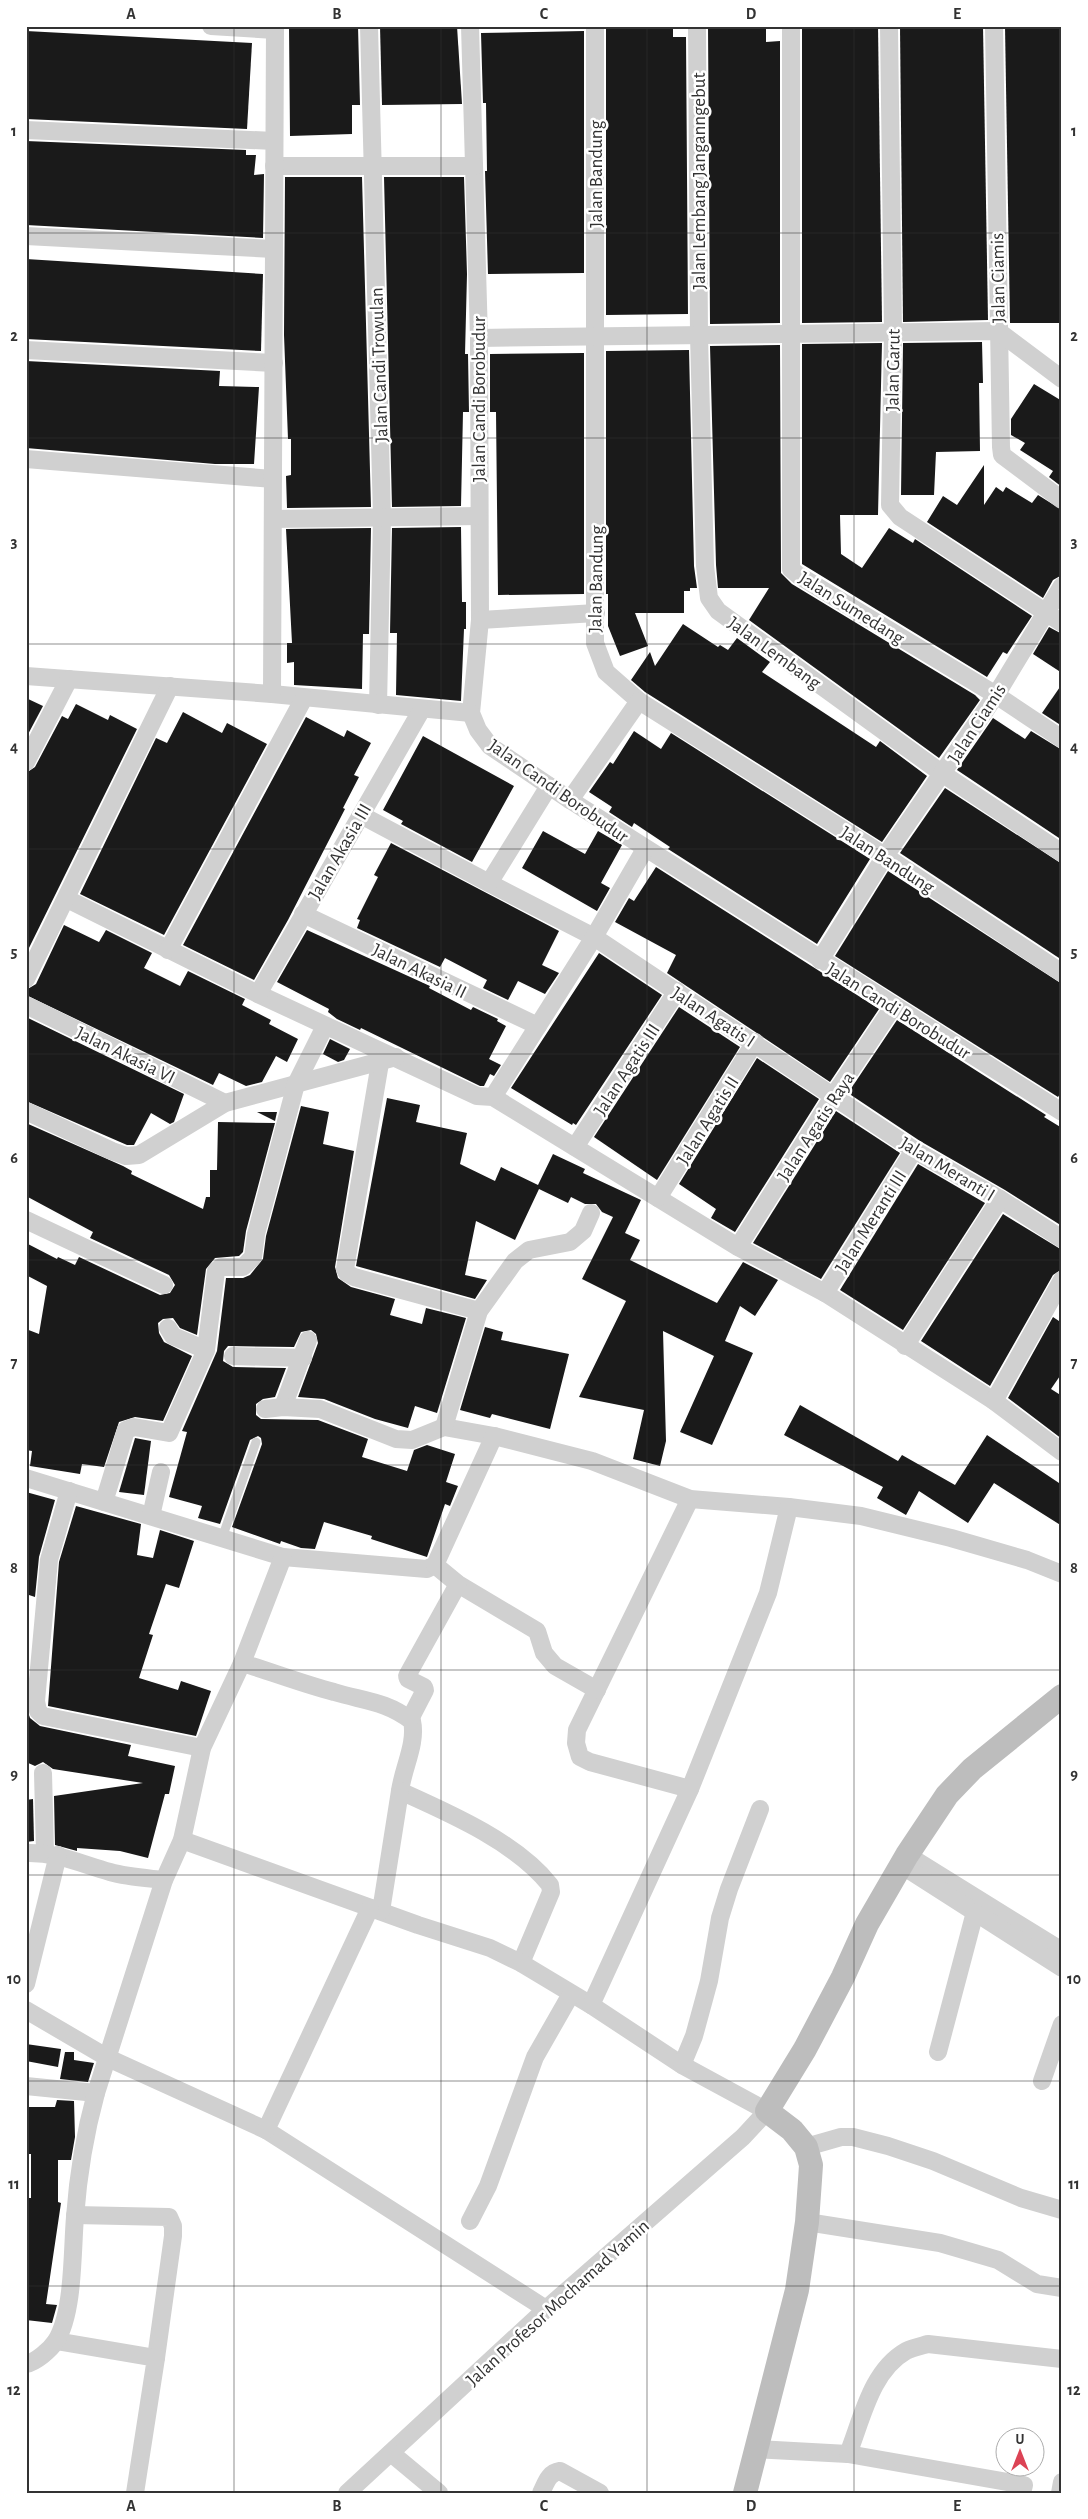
<svg xmlns="http://www.w3.org/2000/svg" width="1088" height="2519" font-family="'Alegreya Sans',sans-serif">
  <style>
    .building { fill: #1a1a1a }
    .lines { fill: none; stroke-linecap: round; stroke-linejoin: round }
    .lane { stroke: #d0d0d0; stroke-width: 9 }
    .street { stroke: #d0d0d0; stroke-width: 18 }
    .secondary { stroke: #bdbdbd; stroke-width: 24 }
    .grid { fill: none; stroke: #333; stroke-width: 1; stroke-opacity: 0.55 }
    .labels { text-anchor: middle; stroke-width: 5; stroke-linejoin: round; paint-order: stroke }
    .street-label { font-size: 19px; fill: #333; stroke: #fff }
    .neatline { fill: none; stroke: #333; stroke-width: 2 }
    .grid-label { font-size: 16px; text-anchor: middle; font-weight: bold; fill: #333 }
  </style>
  <rect width="100%" height="100%" fill="#fff"/>
  <!-- building -->
  <g class="building">
    <polygon points="289,26 358,26 360,105 352,105 352,134 290,136"/>
    <polygon points="380,26 457,26 462,104 382,105"/>
    <polygon points="606,26 673,26 673,37 686,37 688,314 606,315"/>
    <polygon points="708,26 766,26 766,42 780,41 780,323 710,324"/>
    <polygon points="802,26 878,26 882,322 802,323"/>
    <polygon points="900,26 983,26 988,320 903,322"/>
    <polygon points="1005,26 1062,26 1062,323 1010,323"/>
    <polygon points="26,31 252,43 247,129 26,119"/>
    <polygon points="584,31 584,273 488,274 485,171 487,171 486,103 483,103 481,33"/>
    <polygon points="26,141 246,150 246,155 256,155 254,175 264,174 263,238 26,225"/>
    <polygon points="285,177 362,177 371,507 287,508 286,476 291,475 291,439 288,439 284,335"/>
    <polygon points="384,177 464,177 467,274 465,354 468,354 469,412 463,412 461,506 392,507"/>
    <polygon points="26,259 263,274 261,351 26,339"/>
    <polygon points="982,342 983,383 979,383 980,451 936,452 934,495 901,495 903,343"/>
    <polygon points="882,343 878,515 840,515 841,554 862,568 889,528 913,543 915,539 1032,616 1007,654 1003,652 987,677 802,564 802,344"/>
    <polygon points="780,345 781,573 792,584 975,695 980,700 939,758 749,620 769,588 718,588 716,565 710,346"/>
    <polygon points="689,350 694,566 697,588 690,588 690,591 684,591 684,613 635,613 648,646 620,656 608,626 608,594 606,594 606,351"/>
    <polygon points="584,353 584,594 498,595 496,412 490,412 490,354"/>
    <polygon points="26,361 220,371 219,386 259,387 254,464 215,464 26,448"/>
    <polygon points="1034,384 1062,401 1062,487 1049,477 1053,471 1020,450 1025,443 1011,435 1011,419"/>
    <polygon points="984,465 984,505 996,487 1003,492 1006,487 1032,503 1038,495 1062,510 1062,575 1053,580 1043,598 927,522 943,496 957,505"/>
    <polygon points="461,527 462,602 466,602 466,629 464,629 461,701 396,695 397,633 390,633 392,528"/>
    <polygon points="371,528 369,634 363,634 362,689 294,685 294,662 287,663 287,643 292,643 286,529"/>
    <polygon points="683,624 718,647 720,645 728,650 737,638 770,662 762,672 876,747 880,741 927,776 882,842 645,692 631,680 650,652 655,666"/>
    <polygon points="1049,627 1062,634 1062,673 1033,654"/>
    <polygon points="1062,684 1062,726 1042,713"/>
    <polygon points="26,698 43,706 26,738"/>
    <polygon points="76,704 108,720 110,715 137,729 26,954 26,773 35,767 62,716 68,719"/>
    <polygon points="183,712 222,733 227,723 267,744 164,935 80,894 156,738 167,743"/>
    <polygon points="306,717 344,737 347,730 371,743 354,775 359,777 343,808 345,809 288,920 254,980 183,945"/>
    <polygon points="993,718 1025,739 1031,731 1062,750 1062,840 957,770"/>
    <polygon points="634,731 661,749 671,733 870,859 817,944 668,849 670,847 634,823 632,827 609,812 612,807 589,792 610,762 613,764"/>
    <polygon points="423,736 514,786 472,862 401,824 403,821 383,810"/>
    <polygon points="945,788 1062,864 1062,960 900,853"/>
    <polygon points="543,831 585,854 598,831 622,845 601,883 610,888 597,911 522,868"/>
    <polygon points="391,843 559,931 542,965 559,973 545,994 518,981 508,1000 483,988 487,980 445,958 440,967 357,928 360,920 357,919 378,877 374,875"/>
    <polygon points="656,867 879,1009 830,1082 667,973 676,955 615,922 629,898 634,901"/>
    <polygon points="888,871 1062,984 1062,1091 1058,1097 835,956"/>
    <polygon points="64,925 99,942 106,930 152,953 144,968 180,986 188,971 245,999 242,1005 271,1020 269,1024 298,1039 287,1062 276,1056 262,1082 246,1086 219,1073 213,1085 26,995 26,990 36,984"/>
    <polygon points="307,930 430,986 429,988 471,1010 473,1007 498,1019 497,1021 506,1026 489,1059 501,1065 494,1076 490,1074 484,1086 480,1086 361,1028 360,1030 337,1019 328,1012 329,1009 277,982"/>
    <polygon points="599,953 662,995 576,1125 573,1123 572,1125 511,1088"/>
    <polygon points="679,1007 740,1047 657,1180 594,1137"/>
    <polygon points="26,1017 184,1094 174,1122 170,1124 151,1113 134,1145 127,1145 26,1101"/>
    <polygon points="897,1020 1046,1115 1044,1117 1062,1128 1062,1226 1005,1190 920,1141 848,1093"/>
    <polygon points="330,1039 350,1049 344,1060 338,1062 323,1054"/>
    <polygon points="757,1058 819,1099 735,1232 711,1218 716,1209 679,1184"/>
    <polygon points="387,1098 420,1105 416,1122 467,1133 460,1164 495,1181 501,1167 538,1185 553,1154 585,1169 583,1173 641,1200 625,1233 640,1240 630,1260 717,1303 743,1262 778,1280 755,1316 740,1306 725,1341 753,1353 712,1445 680,1432 714,1356 663,1331 666,1441 660,1466 633,1459 644,1410 579,1397 626,1301 582,1279 613,1217 602,1212 596,1204 585,1204 571,1197 568,1203 539,1189 515,1240 476,1221 465,1275 487,1280 475,1299 356,1266"/>
    <polygon points="301,1106 329,1112 323,1144 354,1151 335,1267 338,1278 351,1287 395,1299 390,1315 422,1324 426,1308 466,1318 437,1413 415,1406 408,1428 375,1419 324,1399 298,1397 318,1343 316,1334 311,1330 301,1332 294,1347 228,1346 224,1351 223,1361 233,1367 286,1368 275,1397 263,1399 256,1404 256,1415 261,1419 318,1420 368,1439 362,1457 407,1471 414,1450 427,1445 455,1454 446,1482 458,1486 450,1506 445,1504 427,1557 371,1539 372,1536 324,1522 315,1549 301,1548 281,1541 280,1544 232,1527 262,1444 261,1438 258,1436 250,1440 220,1524 198,1518 202,1506 169,1497 187,1432 182,1431 217,1351 226,1278 243,1278 250,1275 263,1259 266,1236"/>
    <polygon points="836,1111 900,1153 821,1279 753,1243"/>
    <polygon points="257,1112 277,1112 275,1121"/>
    <polygon points="218,1122 275,1123 246,1231 243,1252 239,1256 215,1258 206,1269 197,1335 180,1328 173,1318 163,1319 158,1323 159,1333 164,1342 192,1356 163,1421 135,1417 119,1422 104,1467 82,1464 80,1474 30,1466 32,1451 26,1450 26,1329 39,1334 47,1286 26,1275 26,1243 57,1259 58,1257 75,1265 79,1257 160,1295 170,1293 175,1285 169,1275 90,1238 93,1232 26,1196 26,1123 123,1166 132,1171 131,1174 203,1209 206,1197 210,1197 210,1170 217,1170"/>
    <polygon points="918,1164 985,1203 903,1330 840,1290"/>
    <polygon points="1003,1214 1062,1250 1062,1269 1053,1275 990,1386 921,1341"/>
    <polygon points="1053,1317 1062,1323 1062,1373 1051,1389 1062,1396 1062,1439 1008,1398"/>
    <polygon points="485,1327 503,1332 501,1340 569,1354 550,1429 492,1414 490,1418 460,1410"/>
    <polygon points="800,1405 898,1461 902,1455 955,1485 987,1435 1062,1485 1062,1526 994,1483 968,1523 919,1491 906,1515 877,1498 883,1487 784,1435"/>
    <polygon points="135,1438 151,1441 144,1495 119,1492"/>
    <polygon points="26,1492 55,1500 39,1557 35,1597 26,1594"/>
    <polygon points="76,1506 141,1524 137,1555 153,1558 160,1530 194,1541 179,1588 166,1584 149,1634 153,1635 139,1678 178,1690 181,1681 211,1691 196,1736 48,1706 59,1562"/>
    <polygon points="26,1706 30,1718 40,1726 131,1745 128,1756 175,1766 169,1794 165,1794 148,1858 120,1851 77,1848 77,1851 55,1845 54,1796 143,1783 53,1769 43,1762 35,1766 26,1762"/>
    <polygon points="33,1799 34,1841 26,1842 26,1800"/>
    <polygon points="26,2044 61,2049 58,2067 26,2061"/>
    <polygon points="65,2052 74,2052 74,2060 94,2063 88,2082 60,2079"/>
    <polygon points="57,2100 74,2101 75,2137 71,2160 58,2160 58,2202 61,2203 46,2304 57,2305 52,2323 26,2320 26,2209 28,2198 31,2198 31,2154 26,2154 26,2107 55,2107"/>
  </g>
  <g class="lines">
    <!-- lane -->
    <polyline class="lane" points="222,1538 256,1442"/>
    <!-- street -->
    <g class="street">
      <polyline points="211,26 275,30"/>
      <polyline points="369,26 382,518 378,705"/>
      <polyline points="470,26 479,338 480,620 471,713 478,730 490,746 570,800 1062,1112"/>
      <polyline points="595,26 595,643 606,672 639,701 885,856 1062,973"/>
      <polyline points="697,26 699,335 705,566 709,598 718,611 943,774 1062,853"/>
      <polyline points="791,26 791,569 798,575 996,695 1062,739"/>
      <polyline points="889,26 893,332 890,505 900,517 1062,623"/>
      <polyline points="994,26 1001,447 1002,455 1062,500"/>
      <polyline points="26,130 274,141"/>
      <polyline points="274,166 474,166"/>
      <polyline points="26,236 274,249"/>
      <polyline points="479,338 998,331 1062,379"/>
      <polyline points="26,350 274,363"/>
      <polyline points="26,459 273,479"/>
      <polyline points="273,519 478,516"/>
      <polyline points="480,620 596,613"/>
      <polyline points="26,676 272,694 471,713"/>
      <polyline points="272,694 275,26"/>
      <polyline points="26,762 69,679"/>
      <polyline points="549,786 489,883 594,937 914,1150 1000,1199 1062,1239"/>
      <polyline points="570,800 639,701"/>
      <polyline points="361,815 489,883"/>
      <polyline points="67,899 258,994 477,1096 493,1097 738,1247 825,1293 994,1401 1062,1452"/>
      <polyline points="303,914 538,1026"/>
      <polyline points="168,950 304,698"/>
      <polyline points="820,960 885,856 996,695 1062,586"/>
      <polyline points="26,979 170,686"/>
      <polyline points="258,994 422,709"/>
      <polyline points="26,1005 225,1103"/>
      <polyline points="380,1063 345,1269 347,1273 354,1277 479,1311"/>
      <polyline points="493,1097 594,937 645,849"/>
      <polyline points="26,1111 112,1151 126,1156 139,1155 225,1103 396,1057"/>
      <polyline points="575,1147 677,991"/>
      <polyline points="658,1198 755,1042"/>
      <polyline points="26,1220 164,1285"/>
      <polyline points="738,1247 834,1095 893,1007"/>
      <polyline points="825,1293 914,1150"/>
      <polyline points="905,1346 1000,1199"/>
      <polyline points="206,1350 216,1271 221,1267 243,1267 253,1257 256,1234 296,1084 325,1026"/>
      <polyline points="233,1356 303,1358"/>
      <polyline points="994,1401 1062,1280"/>
      <polyline points="283,1407 308,1340"/>
      <polyline points="265,1409 283,1407 320,1409 396,1439 412,1440 444,1427 494,1436 592,1461 690,1499 789,1507 861,1516 951,1538 1027,1560 1062,1574"/>
      <polyline points="444,1427 479,1311 515,1261 529,1250 570,1242 583,1231 591,1213"/>
      <polyline points="26,1478 283,1557 427,1569 435,1565 494,1436"/>
      <polyline points="69,1491 49,1560 36,1701 38,1711 43,1716 202,1748"/>
      <polyline points="690,1499 577,1730 576,1743 580,1757 590,1762 690,1789"/>
      <polyline points="104,1502 126,1430 134,1427 169,1433 206,1350 173,1336 168,1328"/>
      <polyline points="151,1516 161,1472"/>
      <polyline points="435,1565 458,1584 537,1631 544,1653 555,1666 597,1690"/>
      <path d="M242,1663C272,1672 303,1684 334,1692C364,1701 386,1701 412,1721C417,1743 403,1768 400,1791C449,1813 516,1842 550,1885L551,1892L521,1963"/>
      <polyline points="410,1719 425,1690 424,1687 408,1679 407,1676 458,1584"/>
      <polyline points="43,1773 45,1852"/>
      <polyline points="182,1840 418,1925 490,1948 521,1963 591,2005 682,2065 767,2111 743,2137 546,2309 347,2493"/>
      <path d="M26,1853C57,1852 81,1864 110,1872C127,1877 146,1878 164,1880"/>
      <polyline points="907,1855 1062,1951"/>
      <polyline points="901,1865 1062,1968"/>
      <polyline points="381,1911 400,1791"/>
      <polyline points="26,1984 58,1855"/>
      <polyline points="591,2005 690,1789 768,1593 789,1507"/>
      <polyline points="26,2010 108,2058 266,2130 546,2309"/>
      <polyline points="938,2052 975,1912"/>
      <polyline points="682,2065 694,2036 709,1981 720,1918 729,1889 760,1809"/>
      <polyline points="1042,2081 1062,2024"/>
      <polyline points="26,2086 96,2093"/>
      <polyline points="266,2130 370,1908"/>
      <polyline points="806,2147 841,2137 853,2137 888,2146 933,2161 1021,2198 1062,2210"/>
      <polyline points="75,2215 169,2217 173,2226 173,2236 156,2358"/>
      <polyline points="470,2221 488,2186 535,2057 571,1994"/>
      <polyline points="807,2222 940,2243 998,2260 1037,2284 1062,2288"/>
      <polyline points="56,2341 156,2358 135,2493"/>
      <path d="M26,2364C36,2362 50,2350 56,2341C74,2312 72,2252 75,2217C78,2176 85,2133 96,2093L164,1880L182,1840L202,1748L242,1663L283,1557"/>
      <polyline points="755,2449 848,2454 1024,2485 1022,2493"/>
      <polyline points="391,2453 439,2493"/>
      <path d="M848,2454C862,2419 871,2371 906,2351C912,2348 921,2346 928,2344L1062,2359"/>
      <path d="M541,2493C546,2483 548,2473 560,2471L600,2493"/>
      <polyline points="1060,2493 1062,2482"/>
    </g>
    <!-- secondary -->
    <polyline class="secondary" points="745,2493 797,2290 807,2222 810,2180 811,2165 806,2147 792,2130 767,2111 805,2049 843,1977 867,1924 907,1855 947,1795 972,1769 1062,1696"/>
  </g>
  <!-- grid -->
  <path class="grid" d="M234,26V2493M441,26V2493M647,26V2493M854,26V2493M26,233H1062M26,438H1062M26,644H1062M26,849H1062M26,1054H1062M26,1260H1062M26,1465H1062M26,1670H1062M26,1875H1062M26,2081H1062M26,2286H1062"/>
  <g class="labels">
    <!-- street labels -->
    <g class="street-label">
      <text transform="translate(595 174) rotate(-90)" y="7">Jalan Bandung</text>
      <text transform="translate(698 181) rotate(-90)" y="7">Jalan Lembang Janganngebut</text>
      <text transform="translate(997 278) rotate(-91)" y="7">Jalan Ciamis</text>
      <text transform="translate(378 365) rotate(-92)" y="7">Jalan Candi Trowulan</text>
      <text transform="translate(892 370) rotate(-89)" y="7">Jalan Garut</text>
      <text transform="translate(478 399) rotate(-90)" y="7">Jalan Candi Borobudur</text>
      <text transform="translate(595 579) rotate(-89)" y="7">Jalan Bandung</text>
      <text transform="translate(852 607) rotate(32)" y="7">Jalan Sumedang</text>
      <text transform="translate(775 652) rotate(36)" y="7">Jalan Lembang</text>
      <text transform="translate(976 723) rotate(-57)" y="7">Jalan Ciamis</text>
      <text transform="translate(559 790) rotate(35)" y="7">Jalan Candi Borobudur</text>
      <text transform="translate(339 851) rotate(-60)" y="7">Jalan Akasia III</text>
      <text transform="translate(888 859) rotate(33)" y="7">Jalan Bandung</text>
      <text transform="translate(420 970) rotate(26)" y="7">Jalan Akasia II</text>
      <text transform="translate(899 1010) rotate(32)" y="7">Jalan Candi Borobudur</text>
      <text transform="translate(714 1016) rotate(33)" y="7">Jalan Agatis I</text>
      <text transform="translate(126 1054) rotate(26)" y="7">Jalan Akasia VI</text>
      <text transform="translate(626 1069) rotate(-57)" y="7">Jalan Agatis III</text>
      <text transform="translate(707 1120) rotate(-58)" y="7">Jalan Agatis II</text>
      <text transform="translate(815 1126) rotate(-57)" y="7">Jalan Agatis Raya</text>
      <text transform="translate(948 1168) rotate(31)" y="7">Jalan Meranti I</text>
      <text transform="translate(870 1221) rotate(-58)" y="7">Jalan Meranti III</text>
      <text transform="translate(557 2302) rotate(-42)" y="7">Jalan Profesor Mochamad Yamin</text>
    </g>
  </g>
  <!-- border -->
  <rect width="1088" height="2519" fill="none" stroke="#ffffff" stroke-width="55"/>
  <!-- north arrow -->
  <g transform="translate(1020 2452)"><circle r="24" fill="#ffffff" stroke="#adadad"/>
  <path d="M0-4L9 19L0 12L-9 19Z" fill="#dc4355"/>
  <text y="-8" font-size="14" font-weight="bold" text-anchor="middle" fill="#333333">U</text>
  </g>
  <rect x="28" y="28" width="1032" height="2464" class="neatline"/>
  <g class="grid-label">
    <text x="131" y="19">A</text>
    <text x="337" y="19">B</text>
    <text x="544" y="19">C</text>
    <text x="751" y="19">D</text>
    <text x="957" y="19">E</text>
    <text x="14" y="136">1</text>
    <text x="1074" y="136">1</text>
    <text x="14" y="341">2</text>
    <text x="1074" y="341">2</text>
    <text x="14" y="547">3</text>
    <text x="1074" y="547">3</text>
    <text x="14" y="752">4</text>
    <text x="1074" y="752">4</text>
    <text x="14" y="957">5</text>
    <text x="1074" y="957">5</text>
    <text x="14" y="1163">6</text>
    <text x="1074" y="1163">6</text>
    <text x="14" y="1368">7</text>
    <text x="1074" y="1368">7</text>
    <text x="14" y="1573">8</text>
    <text x="1074" y="1573">8</text>
    <text x="14" y="1779">9</text>
    <text x="1074" y="1779">9</text>
    <text x="14" y="1984">10</text>
    <text x="1074" y="1984">10</text>
    <text x="14" y="2189">11</text>
    <text x="1074" y="2189">11</text>
    <text x="14" y="2395">12</text>
    <text x="1074" y="2395">12</text>
    <text x="131" y="2511">A</text>
    <text x="337" y="2511">B</text>
    <text x="544" y="2511">C</text>
    <text x="751" y="2511">D</text>
    <text x="957" y="2511">E</text>
  </g>
</svg>
